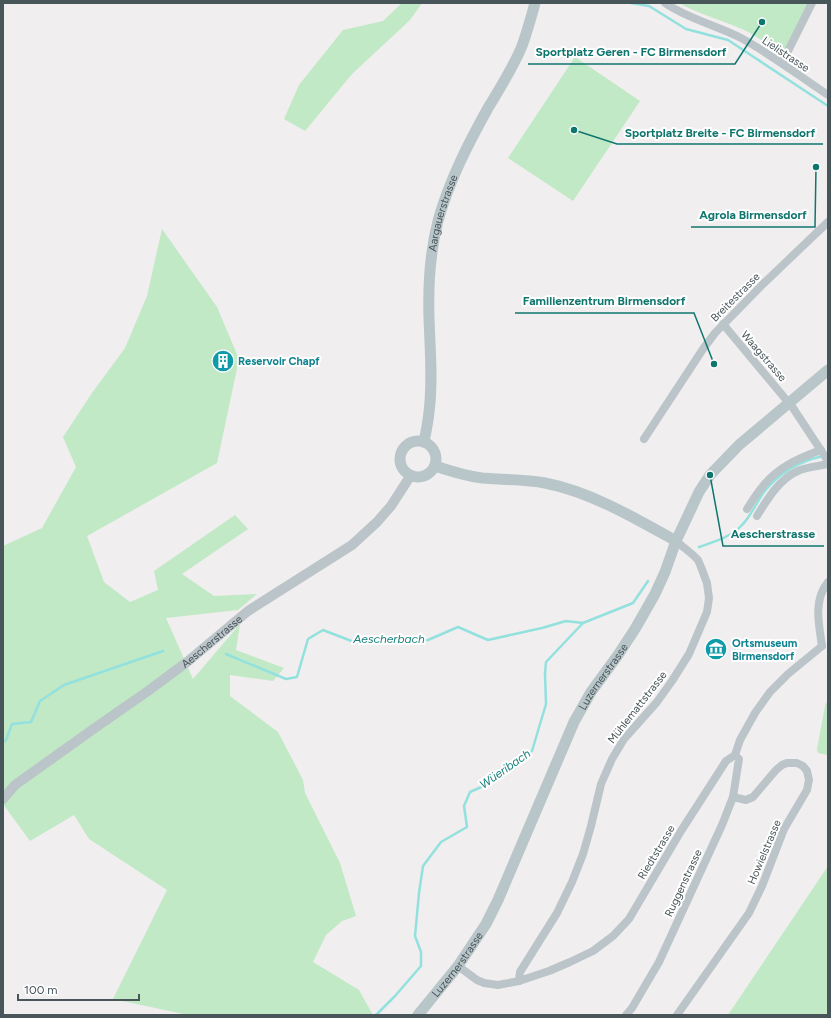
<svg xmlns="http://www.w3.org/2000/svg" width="831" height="1018" font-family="Figtree,sans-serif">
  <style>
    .green { fill: #c1e9c6 }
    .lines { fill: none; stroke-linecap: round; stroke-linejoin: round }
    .stream { stroke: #93e1de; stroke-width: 2.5 }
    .minor { stroke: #bbc5c9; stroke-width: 8 }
    .tertiary { stroke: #bbc5c9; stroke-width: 10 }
    .secondary { stroke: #b8c6ca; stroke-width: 11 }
    .labels { text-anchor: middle; stroke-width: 4; stroke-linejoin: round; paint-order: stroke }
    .street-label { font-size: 11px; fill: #485559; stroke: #fff }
    .culture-label { font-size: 11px; font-weight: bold; fill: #0d838f; stroke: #fff; text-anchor: start }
    .water-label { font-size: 12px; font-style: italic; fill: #1a847f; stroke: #fff }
    .leader { fill: none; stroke: #0f766e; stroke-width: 1.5 }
    .callout-dot { fill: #0f766e; stroke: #fff; stroke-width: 1.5 }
    .callout-label { font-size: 12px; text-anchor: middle; font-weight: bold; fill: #0f766e; stroke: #fff; stroke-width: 4; stroke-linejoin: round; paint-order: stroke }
  </style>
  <rect width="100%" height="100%" fill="#f0eeee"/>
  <!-- green -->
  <g class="green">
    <polygon points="402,3 422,3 410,20 352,74 305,131 284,119 299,85 343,30 383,21"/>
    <path d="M679,3H809L784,55C770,46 757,36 742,29C721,20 699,14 679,3Z"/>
    <polygon points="575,57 640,101 573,201 508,158"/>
    <polygon points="162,229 217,307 239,359 217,463 87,536 104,582 130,602 158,590 154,571 235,515 248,529 182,574 214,596 257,594 238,610 166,618 193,679 240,624 236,650 284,668 273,681 230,675 230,696 278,732 303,780 305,793 340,863 356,916 342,921 326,935 313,962 359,990 373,1015 188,1015 113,999 167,890 89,839 74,815 30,841 3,804 3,546 42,528 76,467 63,437 92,393 125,348 147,296"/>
    <polygon points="826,701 826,703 828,704 828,755 818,753 817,749"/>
    <polygon points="828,866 828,1015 728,1015"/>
  </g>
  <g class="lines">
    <!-- stream -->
    <g class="stream">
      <polyline points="631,3 649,6 686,29 728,40 828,106"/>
      <path d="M699,547C713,542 731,537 742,525C751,516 756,503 764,492C779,473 800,461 823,456"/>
      <polyline points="226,654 286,679 297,677 308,639 323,630 354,642 428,640 458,627 488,640 542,628 566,621 583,623"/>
      <polyline points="3,742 6,740 12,724 31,722 40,701 64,685 163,651"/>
      <polyline points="376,1015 395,996 421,966 421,952 415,936 419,893 423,866 441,842 467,827 464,806 470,792 488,784 500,769 532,751 546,704 545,673 546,662 583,623 633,603 648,581"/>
    </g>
    <!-- minor -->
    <g class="minor">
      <path d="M665,3C688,19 716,25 741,38C771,54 799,76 828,95"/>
      <polyline points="782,63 812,3"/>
      <polyline points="723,324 793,408 828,461"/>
      <polyline points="644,439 703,349 715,333 763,284 828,222"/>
      <path d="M747,509C752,501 757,493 763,486C778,467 799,458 821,450"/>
      <path d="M757,516C768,498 780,478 800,470C809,467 819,466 828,464"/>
      <path d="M822,646C819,625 813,600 828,582"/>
      <polyline points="458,966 477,980 484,983 498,985 519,981 549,971 570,962 593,951 613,936 629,919 681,831 726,761 735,755 740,740 755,713 770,692 788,674 822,646"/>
      <polyline points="519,981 520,972 557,913 572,882 583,854 591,826 601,784 612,759 624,739 657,702 672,681 689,654 707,612 709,598 707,583 701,567 698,560 693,555 676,541"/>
      <polyline points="626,1015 632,1008 659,962 722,825 733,797 739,759 735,755"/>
      <polyline points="677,1015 749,913 762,886 784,829 807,790 809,780 807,771 803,766 797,763 787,763 782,765 776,770 753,797 746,800 733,797"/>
    </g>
    <!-- tertiary -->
    <path class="tertiary" id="s1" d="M3,799L15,785L92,730L148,691L187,662L248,611L352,545L377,522L391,506L411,475"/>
    <!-- secondary -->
    <g class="secondary">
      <circle cx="418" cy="459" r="18"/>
      <path id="s2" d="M424,442C426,432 428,422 429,412C433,381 430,349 429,318C428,286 430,252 438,221C449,181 468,144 488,108C500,88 513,68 522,46C527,32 531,18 535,3"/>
      <path d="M435,466C450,471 466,476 482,478C503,480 525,479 545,483C591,492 635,518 676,541"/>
      <path id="s3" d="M418,1015L458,966L486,924L498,900L574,722L591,692L618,655L635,629L655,594L665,572L676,541L699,492L710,475L739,445L828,370"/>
    </g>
  </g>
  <!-- icons -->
  <defs>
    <g id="building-disc" transform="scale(1.15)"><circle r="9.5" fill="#0f9aa8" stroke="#fff"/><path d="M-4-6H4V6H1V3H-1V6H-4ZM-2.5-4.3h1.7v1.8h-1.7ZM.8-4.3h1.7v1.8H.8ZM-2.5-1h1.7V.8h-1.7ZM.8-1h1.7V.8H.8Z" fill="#fff"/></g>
    <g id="museum-disc" transform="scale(1.15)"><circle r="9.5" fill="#0f9aa8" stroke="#fff"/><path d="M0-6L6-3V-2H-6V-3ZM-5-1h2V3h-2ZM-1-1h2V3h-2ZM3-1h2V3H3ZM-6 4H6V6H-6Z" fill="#fff"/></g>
  </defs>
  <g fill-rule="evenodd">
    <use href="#building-disc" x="223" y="361"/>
    <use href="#museum-disc" x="716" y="649"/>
  </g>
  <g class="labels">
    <!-- street labels -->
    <g class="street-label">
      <text transform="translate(786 54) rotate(34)" y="4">Lielistrasse</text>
      <text dy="4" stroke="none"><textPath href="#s2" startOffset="231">Aargauerstrasse</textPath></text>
      <text transform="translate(735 297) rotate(-45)" y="4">Breitestrasse</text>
      <text transform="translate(764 356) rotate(49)" y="4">Waagstrasse</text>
      <text dy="4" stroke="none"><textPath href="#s1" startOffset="262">Aescherstrasse</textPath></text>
      <text dy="4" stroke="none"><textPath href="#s3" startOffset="388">Luzernerstrasse</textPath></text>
      <text transform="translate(637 707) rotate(-52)" y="4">Mühlemattstrasse</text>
      <text transform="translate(656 852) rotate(-59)" y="4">Riedtstrasse</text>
      <text transform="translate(764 852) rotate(-67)" y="4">Howielstrasse</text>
      <text transform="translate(683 883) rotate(-65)" y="4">Ruggenstrasse</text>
      <text dy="4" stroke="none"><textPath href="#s3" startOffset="64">Luzernerstrasse</textPath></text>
    </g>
    <!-- culture labels -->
    <g class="culture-label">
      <text x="238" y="365">Reservoir Chapf</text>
      <text x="732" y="647">Ortsmuseum<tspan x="732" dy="13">Birmensdorf</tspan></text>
    </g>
    <!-- water labels -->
    <g class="water-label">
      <text x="389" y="643">Aescherbach</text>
      <text transform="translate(505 769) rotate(-35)" y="4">Wüeribach</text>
    </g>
  </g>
  <!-- callouts -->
  <path class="leader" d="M762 22L735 64H528M574 130L617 144H823M816 167L815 227H691M714 364L694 313H515M710 475L723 546H824"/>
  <g class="callout-dot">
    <circle cx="762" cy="22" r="4"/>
    <circle cx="574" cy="130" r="4"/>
    <circle cx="816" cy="167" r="4"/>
    <circle cx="714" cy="364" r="4"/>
    <circle cx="710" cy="475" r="4"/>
  </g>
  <g class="callout-label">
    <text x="631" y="56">Sportplatz Geren - FC Birmensdorf</text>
    <text x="720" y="137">Sportplatz Breite - FC Birmensdorf</text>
    <text x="753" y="219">Agrola Birmensdorf</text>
    <text x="604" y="305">Familienzentrum Birmensdorf</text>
    <text x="773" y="538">Aescherstrasse</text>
  </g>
  <!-- border -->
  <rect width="831" height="1018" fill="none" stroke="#485559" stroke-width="8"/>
  <!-- scale -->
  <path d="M18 994v6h121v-6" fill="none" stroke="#485559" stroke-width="2"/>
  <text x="24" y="994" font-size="12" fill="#485559" stroke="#ffffff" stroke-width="3" paint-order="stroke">100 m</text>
</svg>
